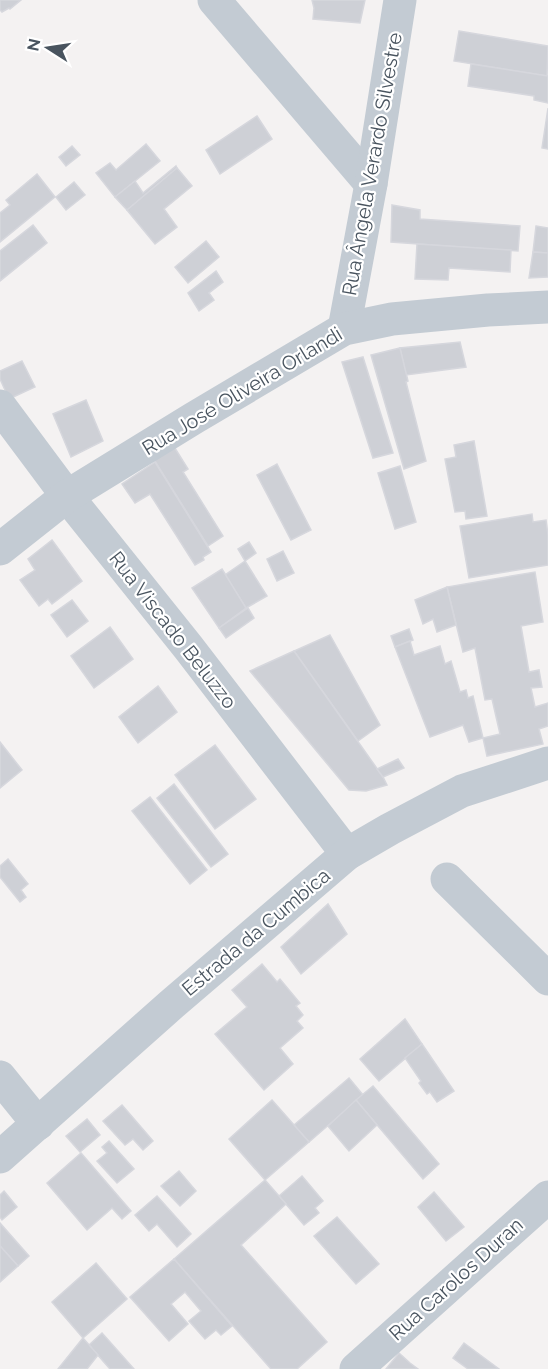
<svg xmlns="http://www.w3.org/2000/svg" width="548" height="1369" font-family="Raleway,sans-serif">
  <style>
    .building { fill: #ced0d6; stroke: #d6d7dd; stroke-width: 1.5 }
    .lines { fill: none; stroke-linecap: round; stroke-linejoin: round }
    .minor { stroke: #c3cbd3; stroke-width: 33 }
    .labels { text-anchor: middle; stroke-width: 4.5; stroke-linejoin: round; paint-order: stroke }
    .street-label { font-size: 20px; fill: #49545f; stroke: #fff }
  </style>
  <rect width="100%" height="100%" fill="#f4f2f2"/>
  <!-- building -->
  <g class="building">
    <polygon points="0,0 21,0 10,9 9,8 2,12 0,10"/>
    <polygon points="312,0 365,0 360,23 313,19 314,8"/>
    <polygon points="459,31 548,46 547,76 454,61"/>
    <polygon points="471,64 548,76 548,103 534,100 534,96 468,86"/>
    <polygon points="548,108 548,149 542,148"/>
    <polygon points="257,116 272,139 220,174 206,150"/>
    <polygon points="146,144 160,161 115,197 96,173 110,163 116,170"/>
    <polygon points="72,146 80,155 66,166 59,157"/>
    <polygon points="176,166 177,168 127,210 115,197 135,181 143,193"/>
    <polygon points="177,168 192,186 164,209 177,227 155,244 127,210"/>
    <polygon points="37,174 55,197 0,242 0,213 10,205 6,200"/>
    <polygon points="74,182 85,195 66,210 56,197"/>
    <polygon points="392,205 420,210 420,219 520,226 518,251 391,242"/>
    <polygon points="33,225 47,243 0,281 0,251"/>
    <polygon points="536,226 548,228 548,253 533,252"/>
    <polygon points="206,241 219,257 188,283 175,267"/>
    <polygon points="417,244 511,250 510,272 449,268 448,280 415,279"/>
    <polygon points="533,252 548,253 548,277 529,278"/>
    <polygon points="216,271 223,282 209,293 214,300 199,311 188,293"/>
    <polygon points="460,342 466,367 406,375 400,348"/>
    <polygon points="400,348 408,381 406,382 426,461 404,469 371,355"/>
    <polygon points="363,357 393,453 373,458 342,362"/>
    <polygon points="22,361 35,387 9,399 0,379 0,371"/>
    <polygon points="86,400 103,441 71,457 53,414"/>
    <polygon points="474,441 487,516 466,519 465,511 455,512 445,459 456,457 454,445"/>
    <polygon points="173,445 188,469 183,472 223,536 208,546 153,458"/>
    <polygon points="155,462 211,552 203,557 204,560 195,565 150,494 135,503 122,484"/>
    <polygon points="277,464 311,530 291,540 257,475"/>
    <polygon points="400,466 416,522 395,529 378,473"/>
    <polygon points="532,514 533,522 546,520 548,535 548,565 469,578 460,526"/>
    <polygon points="52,540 82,581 52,604 48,599 39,606 20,580 35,570 28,559"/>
    <polygon points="249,542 256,553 245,561 238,549"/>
    <polygon points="283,551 294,573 277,581 267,559"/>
    <polygon points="245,561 267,596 246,608 225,575"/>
    <polygon points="222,569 246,608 219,628 192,588"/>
    <polygon points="535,572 543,622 521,626 529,672 539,670 542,687 531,688 535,707 548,703 548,726 539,729 543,744 487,756 483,738 500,734 492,699 485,700 475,648 463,652 447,587"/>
    <polygon points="447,587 456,625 437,632 433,619 423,624 415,600"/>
    <polygon points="72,600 88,621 67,637 51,615"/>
    <polygon points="248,608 254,618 226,638 219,628"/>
    <polygon points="110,627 133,659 94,688 71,656"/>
    <polygon points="409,629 413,640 395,647 391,636"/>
    <polygon points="330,635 380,725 358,741 294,651"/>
    <polygon points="410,641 414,655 440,646 445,664 451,661 460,692 466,690 468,698 473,696 483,738 469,742 463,725 430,737 395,647"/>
    <polygon points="294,651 383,777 387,785 366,791 349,790 250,671"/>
    <polygon points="158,686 177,712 138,743 119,717"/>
    <polygon points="0,742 22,770 0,788"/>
    <polygon points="215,745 256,799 215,829 175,775"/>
    <polygon points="398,759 404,768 383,777 377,769"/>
    <polygon points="174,784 228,854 211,867 157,798"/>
    <polygon points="150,797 207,870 190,884 132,811"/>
    <polygon points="8,859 28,884 21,890 26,897 20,902 0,877 0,866"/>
    <polygon points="328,904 347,934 301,974 281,947"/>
    <polygon points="262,964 277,982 280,979 300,1003 296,1006 303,1015 297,1021 303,1028 280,1048 293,1064 264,1090 215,1034 247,1007 232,990"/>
    <polygon points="405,1019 422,1044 379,1081 360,1059"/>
    <polygon points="422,1044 454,1091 437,1102 430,1092 427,1094 419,1083 421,1081 405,1058"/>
    <polygon points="349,1078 363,1095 309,1142 294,1125"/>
    <polygon points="373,1086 439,1164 423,1179 356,1100"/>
    <polygon points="272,1100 309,1142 265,1180 229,1139"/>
    <polygon points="356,1100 377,1125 349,1151 328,1126"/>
    <polygon points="122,1105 153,1141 143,1150 133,1139 125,1145 103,1121"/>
    <polygon points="87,1119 100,1135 80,1152 66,1136"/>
    <polygon points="109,1141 134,1169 117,1183 97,1161 107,1153 102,1147"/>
    <polygon points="81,1153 131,1211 122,1219 112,1208 87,1230 47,1183"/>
    <polygon points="179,1171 196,1191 180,1206 161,1186"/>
    <polygon points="302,1176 323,1201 315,1208 319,1213 304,1225 279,1196"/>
    <polygon points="265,1180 286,1204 241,1245 327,1342 297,1369 271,1369 174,1259"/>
    <polygon points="4,1191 17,1207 2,1220 0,1217 0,1195"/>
    <polygon points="434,1192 464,1227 446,1241 418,1207"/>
    <polygon points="157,1196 191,1234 177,1247 157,1224 149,1231 135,1215"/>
    <polygon points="337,1217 379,1264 356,1284 314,1236"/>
    <polygon points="0,1223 29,1256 18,1266 0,1246"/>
    <polygon points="0,1246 18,1266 0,1282"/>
    <polygon points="174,1259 232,1326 221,1335 216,1330 205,1339 189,1321 201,1311 185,1292 171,1304 188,1324 169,1341 130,1297"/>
    <polygon points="96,1263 127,1299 83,1338 52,1302"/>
    <polygon points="102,1333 134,1369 110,1369 89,1345"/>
    <polygon points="83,1338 98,1355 87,1369 58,1369"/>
    <polygon points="464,1343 499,1369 468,1369 453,1358"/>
    <polygon points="399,1353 410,1363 418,1369 386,1369"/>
  </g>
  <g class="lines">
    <!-- minor -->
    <g class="minor">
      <polyline points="214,0 371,184"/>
      <polyline points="344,329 371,184 400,0"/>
      <polyline points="0,406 67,496 188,647 347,854"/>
      <polyline points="0,549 67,496 194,418 344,329 392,319 488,310 548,307"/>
      <polyline points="447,879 548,979"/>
      <polyline points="0,1077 38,1124"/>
      <polyline points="0,1157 172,1004 347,854 390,829 462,791 548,763"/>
      <polyline points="356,1369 548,1197"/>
    </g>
  </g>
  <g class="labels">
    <!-- street labels -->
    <g class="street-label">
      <text transform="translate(372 164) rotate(-80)" y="7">Rua Ângela Verardo Silvestre</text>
      <text transform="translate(242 391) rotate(-31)" y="7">Rua José Oliveira Orlandi</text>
      <text transform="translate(173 630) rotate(52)" y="7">Rua Viscado Beluzzo</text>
      <text transform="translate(256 932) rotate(-40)" y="7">Estrada da Cumbica</text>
      <text transform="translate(456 1279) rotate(-42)" y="7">Rua Carolos Duran</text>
    </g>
  </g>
  <!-- north arrow -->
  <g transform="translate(48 48) rotate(282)" stroke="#ffffff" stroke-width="4.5" paint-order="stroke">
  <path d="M0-4.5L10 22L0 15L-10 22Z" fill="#49545f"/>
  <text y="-9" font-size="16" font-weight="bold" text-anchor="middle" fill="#49545f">N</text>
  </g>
</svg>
